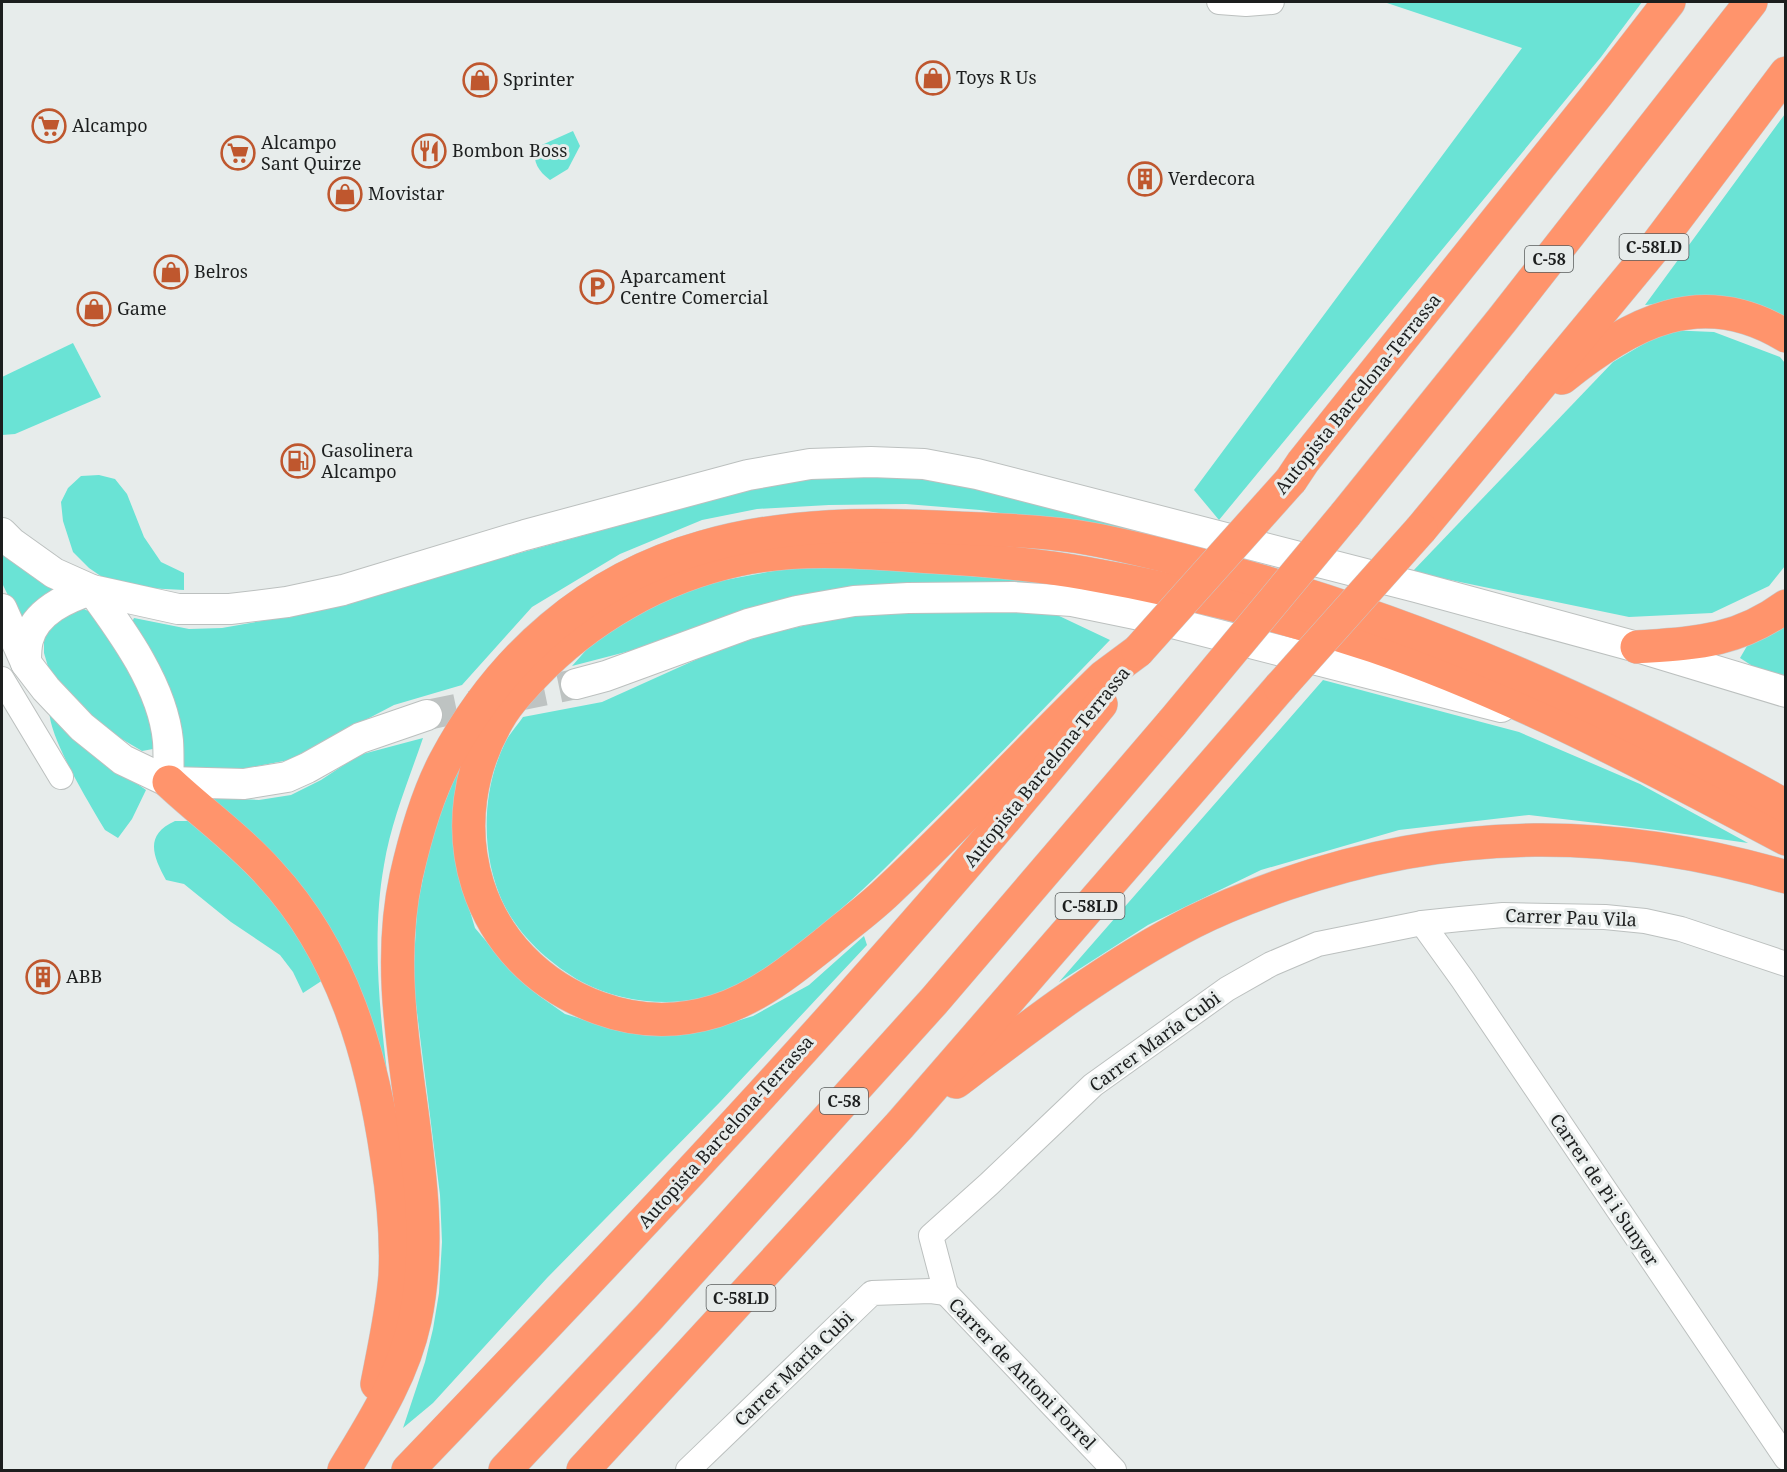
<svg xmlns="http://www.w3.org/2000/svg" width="1787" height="1472" font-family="'Noto Serif',serif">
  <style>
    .green { fill: #6ae3d5 }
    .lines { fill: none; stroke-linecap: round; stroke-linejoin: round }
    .tertiary-tunnel { stroke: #bec3c2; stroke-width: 30; stroke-dasharray: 30 15; stroke-linecap: butt }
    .minor-casing { stroke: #bcc0bf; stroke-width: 26 }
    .tertiary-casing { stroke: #bcc0bf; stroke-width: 32 }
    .motorway-casing { stroke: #c9c9c9; stroke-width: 34 }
    .minor { stroke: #fff; stroke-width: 24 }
    .tertiary { stroke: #fff; stroke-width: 30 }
    .motorway { stroke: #ff946c; stroke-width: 33 }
    .motorway-bridge-casing { stroke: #c9c9c9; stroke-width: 34; stroke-linecap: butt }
    .motorway-bridge { stroke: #ff946c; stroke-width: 33 }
    .labels { text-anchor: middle; stroke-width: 6; stroke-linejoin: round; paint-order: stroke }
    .shield { fill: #e7eceb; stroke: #595c5c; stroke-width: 1.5 }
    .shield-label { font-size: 16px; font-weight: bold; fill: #1c1e1e }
    .poi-label { font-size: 18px; fill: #1c1e1e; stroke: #e7eceb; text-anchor: start }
    .street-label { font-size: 18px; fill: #1c1e1e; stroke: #e7eceb }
  </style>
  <rect width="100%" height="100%" fill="#e7eceb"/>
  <!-- green -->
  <g class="green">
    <polygon points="1384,2 1642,2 1601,57 1219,520 1194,490 1522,48"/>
    <polygon points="1785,114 1785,325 1730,298 1645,305"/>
    <path d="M573,131L580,146L568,169L550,180C538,171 533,162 535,148Z"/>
    <polygon points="1667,330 1714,332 1780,357 1785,363 1785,566 1769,586 1712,613 1629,617 1412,572 1613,362"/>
    <polygon points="73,343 101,397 15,434 2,435 2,377"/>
    <polygon points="99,475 115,479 127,494 144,537 161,562 184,573 184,590 146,588 105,579 89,568 73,552 63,521 61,502 68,488 81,476"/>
    <polygon points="841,476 944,477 1000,488 1163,539 980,510 906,504 829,505 757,509 702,520 620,554 532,607 462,685 394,705 289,760 232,771 181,769 131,624 134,618 189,629 222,628 300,614 769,484"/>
    <polygon points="2,540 56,586 20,620 2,583"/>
    <polygon points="794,567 857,567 1035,581 1038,588 645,647 572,666 588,648 612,627 698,585"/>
    <path d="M992,608L1055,614L1110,640C1041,712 973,782 902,851C872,882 841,910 807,938C786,956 765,974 739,986C692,1009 629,1007 582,982C550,964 520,937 503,903C481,856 481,793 504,745C508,735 517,726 523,717L602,702L713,652L768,634L828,620L879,613Z"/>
    <polygon points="84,609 96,615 154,715 153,749 142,751 93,722 49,670 44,653 44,638 50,626 63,614"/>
    <polygon points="1785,624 1785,677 1754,667 1740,658 1747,646"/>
    <polygon points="1323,680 1519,732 1640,784 1748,843 1656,830 1529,815 1399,830 1261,870 1148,925 1059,982"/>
    <path d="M50,706L112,766L146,790L132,819L118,838L105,830C92,808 43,729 50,706Z"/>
    <path d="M423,738C409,779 391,822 384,865C372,931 379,1006 387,1072L347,969L198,797L259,800L291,795L321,780L359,755Z"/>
    <polygon points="463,757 455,802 463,888 475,928 513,973 538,995 565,1014 615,1029 708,1030 753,1016 809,985 864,936 867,945 720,1102 547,1278 433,1403 403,1428 425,1362 433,1329 439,1293 442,1242 440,1195 413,981 417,907 432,834"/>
    <path d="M175,821H189L235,860L292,922L323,980L303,993L293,972L280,955L231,922L184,884L166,880C153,856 144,835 175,821Z"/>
  </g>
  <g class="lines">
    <!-- tertiary-tunnel -->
    <polyline class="tertiary-tunnel" points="427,715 576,684"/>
    <!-- minor casing -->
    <g class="minor-casing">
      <g id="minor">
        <polyline points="1219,2 1246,4 1272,2"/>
        <polyline points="2,679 61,777"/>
        <polyline points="1422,923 1463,980 1786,1458"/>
        <polyline points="688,1470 872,1293 931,1291 946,1293"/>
        <polyline points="1114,1470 946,1293 931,1236 989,1184 1093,1085 1227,989 1271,964 1318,944 1422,923 1460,919 1503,915 1605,917 1645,921 1681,929 1786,964"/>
      </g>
    </g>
    <!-- tertiary casing -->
    <g class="tertiary-casing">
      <g id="tertiary">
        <polyline points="2,533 12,543 54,573 92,590 178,609 230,609 287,602 343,590 525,535 748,475 810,464 871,462 924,464 977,474 1416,587 1637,647 1786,692"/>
        <polyline points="2,609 26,663 46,689 82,727 123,760 169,782 244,784 287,777 307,768 360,738 427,715"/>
        <path d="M26,663C26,656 26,647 28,640C35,612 67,597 92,590C123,632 163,687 168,741C169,755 168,769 169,782"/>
        <polyline points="576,684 606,676 748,624 797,611 854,601 908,598 1013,597 1072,601 1145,616 1501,707"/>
      </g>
    </g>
    <!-- motorway casing -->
    <g class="motorway-casing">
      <g id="motorway">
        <path d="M1562,378C1631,323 1701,284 1786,336"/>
        <polyline points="1291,480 1303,462 1596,96 1669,2"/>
        <polyline points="1345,515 1502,320 1751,2"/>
        <polyline points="1421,529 1658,243 1786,73"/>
        <path d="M1637,647C1695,643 1737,642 1786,606"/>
        <path d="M1138,651L1103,677C1032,746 964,820 891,888C871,908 848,924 827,942C792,970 759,997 716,1011C677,1023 637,1022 599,1008C474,963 433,823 502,713C511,699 522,688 533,676C588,618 660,577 738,560C796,547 859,552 917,556C973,559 1029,563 1084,573C1182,590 1280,615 1374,646C1517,695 1652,768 1786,839"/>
        <path d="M169,782C202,813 240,840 270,874C342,952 372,1055 387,1159C393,1197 397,1237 395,1276C392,1312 384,1348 377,1384"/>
        <path d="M956,1082C1032,1024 1107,966 1193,922C1223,907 1254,895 1286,884C1453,826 1616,827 1786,877"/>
        <path d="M344,1470C373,1422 403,1376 415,1320C446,1173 374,1025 406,877C415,837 426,797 445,761C500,657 589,579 703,547C786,523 873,523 958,528C1002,530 1048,531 1091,539C1135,547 1178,559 1221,570C1420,623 1606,706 1786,806"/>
        <path d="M408,1470C646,1222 883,971 1101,704"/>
        <polyline points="505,1470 649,1317 934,1001 1172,723"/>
        <polyline points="583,1470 900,1125 1280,687"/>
      </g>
    </g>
    <!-- minor -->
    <use href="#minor" class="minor"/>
    <!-- tertiary -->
    <use href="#tertiary" class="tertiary"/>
    <!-- motorway -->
    <use href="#motorway" class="motorway"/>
    <!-- motorway-bridge casing -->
    <g class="motorway-bridge-casing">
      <g id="motorway-bridge">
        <polyline points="1138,651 1291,480"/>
        <polyline points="1280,687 1421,529"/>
        <polyline points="1172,723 1345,515"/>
      </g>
    </g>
    <!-- motorway-bridge -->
    <use href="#motorway-bridge" class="motorway-bridge"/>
  </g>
  <!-- icons -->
  <defs>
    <g id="shop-ring" transform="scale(1.725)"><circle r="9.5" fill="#e7eceb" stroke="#bf572e" stroke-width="1.5"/><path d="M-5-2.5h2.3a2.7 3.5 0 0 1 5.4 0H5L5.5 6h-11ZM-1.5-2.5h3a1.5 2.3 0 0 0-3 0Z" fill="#bf572e"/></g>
    <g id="supermarket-ring" transform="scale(1.725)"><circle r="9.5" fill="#e7eceb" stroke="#bf572e" stroke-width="1.5"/><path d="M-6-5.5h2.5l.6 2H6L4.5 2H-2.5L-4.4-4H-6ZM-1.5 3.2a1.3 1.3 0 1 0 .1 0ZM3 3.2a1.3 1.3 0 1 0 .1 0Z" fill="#bf572e"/></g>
    <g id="restaurant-ring" transform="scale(1.725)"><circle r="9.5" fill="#e7eceb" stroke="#bf572e" stroke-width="1.5"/><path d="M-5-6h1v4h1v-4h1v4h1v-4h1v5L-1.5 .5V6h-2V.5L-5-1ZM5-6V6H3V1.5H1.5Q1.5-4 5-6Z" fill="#bf572e"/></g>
    <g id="building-ring" transform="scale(1.725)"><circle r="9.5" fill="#e7eceb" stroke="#bf572e" stroke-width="1.5"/><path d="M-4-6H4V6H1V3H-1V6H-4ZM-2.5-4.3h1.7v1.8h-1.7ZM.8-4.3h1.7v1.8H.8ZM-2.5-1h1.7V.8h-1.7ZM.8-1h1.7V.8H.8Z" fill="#bf572e"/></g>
    <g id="parking-ring" transform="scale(1.725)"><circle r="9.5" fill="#e7eceb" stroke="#bf572e" stroke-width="1.5"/><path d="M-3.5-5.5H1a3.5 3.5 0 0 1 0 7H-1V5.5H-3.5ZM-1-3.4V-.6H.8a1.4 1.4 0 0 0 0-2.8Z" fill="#bf572e"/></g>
    <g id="fuel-ring" transform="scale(1.725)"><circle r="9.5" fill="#e7eceb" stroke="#bf572e" stroke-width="1.5"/><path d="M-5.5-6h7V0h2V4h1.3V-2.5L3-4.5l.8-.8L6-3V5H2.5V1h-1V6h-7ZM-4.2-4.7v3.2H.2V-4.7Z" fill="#bf572e"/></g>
  </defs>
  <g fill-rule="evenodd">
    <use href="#shop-ring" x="933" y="78"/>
    <use href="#shop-ring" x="480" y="80"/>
    <use href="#supermarket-ring" x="49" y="126"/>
    <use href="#restaurant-ring" x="429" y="151"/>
    <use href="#supermarket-ring" x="238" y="153"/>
    <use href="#building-ring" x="1145" y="179"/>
    <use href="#shop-ring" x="345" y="194"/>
    <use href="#shop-ring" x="171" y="272"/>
    <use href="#parking-ring" x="597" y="287"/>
    <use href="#shop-ring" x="94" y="309"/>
    <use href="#fuel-ring" x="298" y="461"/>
    <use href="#building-ring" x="43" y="977"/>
  </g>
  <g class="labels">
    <!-- shield labels -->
    <g class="shield">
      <rect x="1619.5" y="234" width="69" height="26" rx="4.5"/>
      <rect x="1525" y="246" width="48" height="26" rx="4.5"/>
      <rect x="1055.5" y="893" width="69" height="26" rx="4.5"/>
      <rect x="820" y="1088" width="48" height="26" rx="4.5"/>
      <rect x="706.5" y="1285" width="69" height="26" rx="4.5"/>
    </g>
    <g class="shield-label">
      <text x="1654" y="253">C-58LD</text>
      <text x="1549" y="265">C-58</text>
      <text x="1090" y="912">C-58LD</text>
      <text x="844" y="1107">C-58</text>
      <text x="741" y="1304">C-58LD</text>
    </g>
    <!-- poi labels -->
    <g class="poi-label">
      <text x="956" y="84">Toys R Us</text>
      <text x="503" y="86">Sprinter</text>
      <text x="72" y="132">Alcampo</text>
      <text x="261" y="149">Alcampo<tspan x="261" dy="21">Sant Quirze</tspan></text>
      <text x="452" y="157">Bombon Boss</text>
      <text x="1168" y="185">Verdecora</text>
      <text x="368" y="200">Movistar</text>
      <text x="194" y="278">Belros</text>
      <text x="620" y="283">Aparcament<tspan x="620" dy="21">Centre Comercial</tspan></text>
      <text x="117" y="315">Game</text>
      <text x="321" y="457">Gasolinera<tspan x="321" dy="21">Alcampo</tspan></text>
      <text x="66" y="983">ABB</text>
    </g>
    <!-- street labels -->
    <g class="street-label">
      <text transform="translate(1358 394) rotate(-51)" y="6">Autopista Barcelona-Terrassa</text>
      <text transform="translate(1047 767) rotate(-51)" y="6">Autopista Barcelona-Terrassa</text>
      <text transform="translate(1571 918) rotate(2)" y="6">Carrer Pau Vila</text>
      <text transform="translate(1155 1042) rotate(-36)" y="6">Carrer María Cubi</text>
      <text transform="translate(726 1132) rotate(-48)" y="6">Autopista Barcelona-Terrassa</text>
      <text transform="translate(1604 1190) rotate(56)" y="6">Carrer de Pi i Sunyer</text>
      <text transform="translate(794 1369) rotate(-44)" y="6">Carrer María Cubi</text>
      <text transform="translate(1022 1374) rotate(46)" y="6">Carrer de Antoni Forrel</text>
    </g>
  </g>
  <!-- border -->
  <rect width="1787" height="1472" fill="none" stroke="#1c1e1e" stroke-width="6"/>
</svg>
